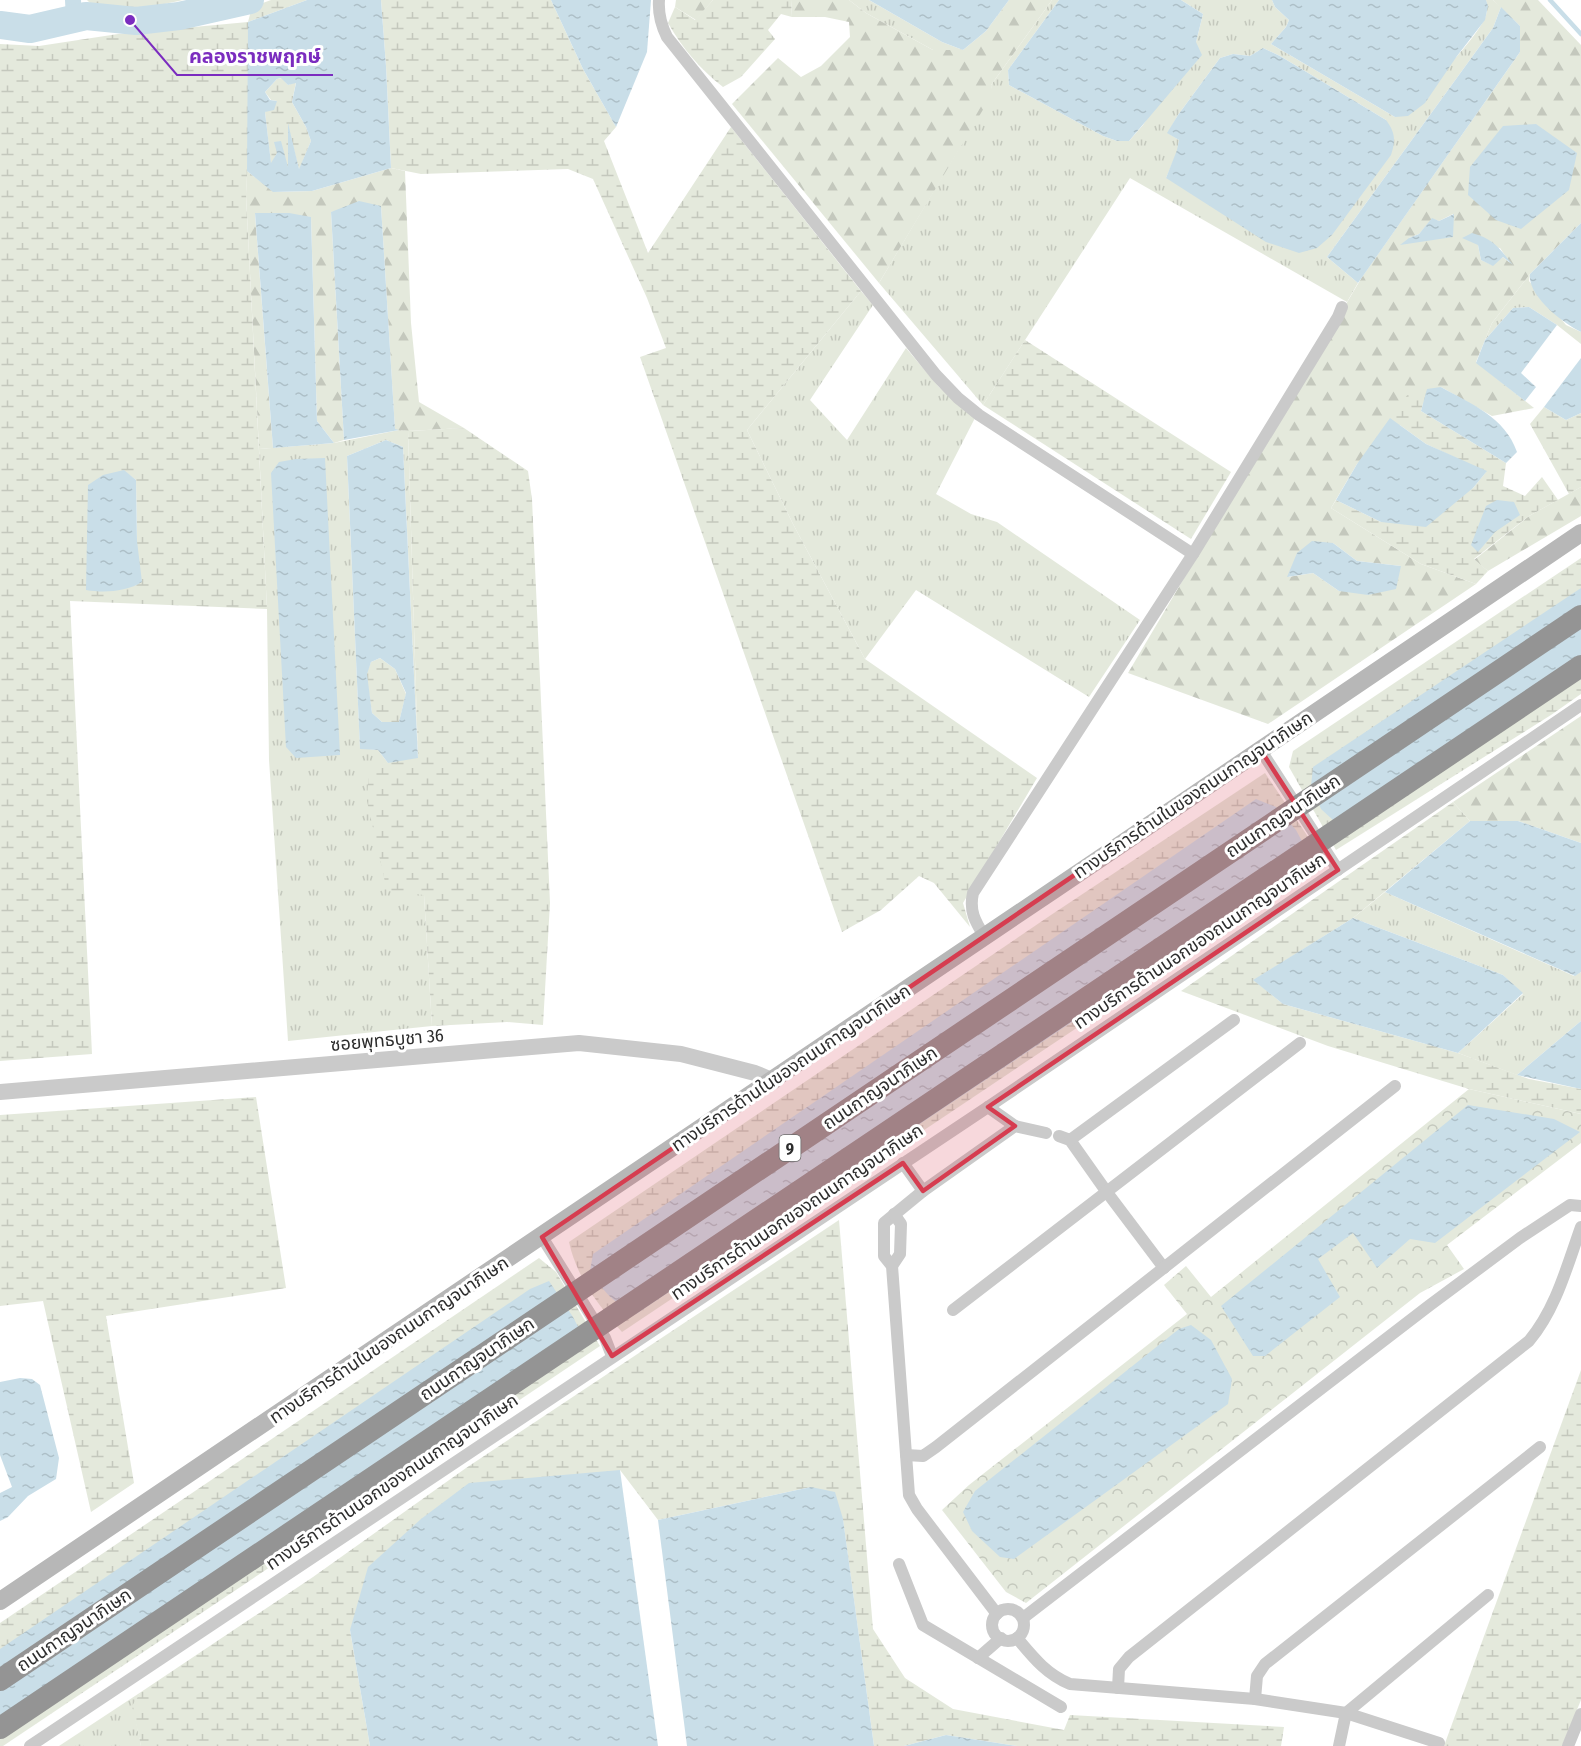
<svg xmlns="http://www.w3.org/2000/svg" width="1581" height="1746" font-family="'Fira Sans Condensed','Noto Sans Thai',sans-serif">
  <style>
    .grass { fill: url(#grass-tufts); fill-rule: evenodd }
    .forest { fill: url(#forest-firs); fill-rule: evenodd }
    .wetland { fill: url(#wetland-marsh); fill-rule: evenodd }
    .park { fill: url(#park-crowns) }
    .water { fill: url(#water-ripples); fill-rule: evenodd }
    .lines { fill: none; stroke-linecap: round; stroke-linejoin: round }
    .stream { stroke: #c9dee8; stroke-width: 4.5 }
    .canal { stroke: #c9dee8; stroke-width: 16 }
    .river { stroke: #c9dee8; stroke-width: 28 }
    .minor { stroke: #cacaca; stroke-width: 12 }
    .tertiary { stroke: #cacaca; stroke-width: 16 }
    .secondary { stroke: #b7b7b7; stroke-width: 18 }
    .motorway-bridge { stroke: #949494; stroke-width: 22 }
    .marked { fill: #d63d50; fill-opacity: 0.2; stroke: #d63d50; stroke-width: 4.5; stroke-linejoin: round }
    .labels { text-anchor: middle; stroke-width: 6; stroke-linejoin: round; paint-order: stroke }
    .shield { fill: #fff; stroke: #6c6c6c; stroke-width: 1.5 }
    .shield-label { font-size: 16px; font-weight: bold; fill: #2d2d2d }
    .street-label { font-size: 18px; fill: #2d2d2d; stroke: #fff }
    .leader { fill: none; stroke: #7b2cbf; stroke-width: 2 }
    .callout-dot { fill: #7b2cbf; stroke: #fff; stroke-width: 2 }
    .callout-label { font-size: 20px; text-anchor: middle; font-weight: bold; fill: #7b2cbf; stroke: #fff; stroke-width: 6; stroke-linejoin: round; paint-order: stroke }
  </style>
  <defs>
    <pattern id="grass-tufts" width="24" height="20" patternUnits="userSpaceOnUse" patternTransform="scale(1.5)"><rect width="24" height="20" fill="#e4e9dc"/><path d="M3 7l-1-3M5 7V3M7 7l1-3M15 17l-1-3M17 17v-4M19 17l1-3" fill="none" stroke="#c4c8bd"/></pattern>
    <pattern id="forest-firs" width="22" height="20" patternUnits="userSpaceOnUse" patternTransform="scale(1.5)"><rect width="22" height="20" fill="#e4e9dc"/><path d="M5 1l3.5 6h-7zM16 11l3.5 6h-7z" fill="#c4c8bd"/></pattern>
    <pattern id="wetland-marsh" width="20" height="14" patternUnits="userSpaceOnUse" patternTransform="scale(1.5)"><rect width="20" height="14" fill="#e4e9dc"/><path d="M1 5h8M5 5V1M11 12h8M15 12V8" fill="none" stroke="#c4c8bd"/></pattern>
    <pattern id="park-crowns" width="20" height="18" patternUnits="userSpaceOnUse" patternTransform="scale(1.5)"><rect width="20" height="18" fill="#e4e9dc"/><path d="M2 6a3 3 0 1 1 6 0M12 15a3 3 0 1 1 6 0" fill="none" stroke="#c4c8bd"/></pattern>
    <pattern id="water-ripples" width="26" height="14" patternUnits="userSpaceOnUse" patternTransform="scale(1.5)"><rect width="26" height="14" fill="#c9dee8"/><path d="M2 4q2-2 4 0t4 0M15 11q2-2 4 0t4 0" fill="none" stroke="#adbfc7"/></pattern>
  </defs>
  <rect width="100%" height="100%" fill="#fff"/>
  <!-- grass -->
  <g class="grass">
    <polygon points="849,0 869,0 942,42 963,50 933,50 866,13"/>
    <path d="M1052,0H1059L1008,70L1009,85L1103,136L1117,141H1129L1143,125L1196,42L1203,14L1181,0H1272L1275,7L1289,20L1286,27L1271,44L1395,117C1425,87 1461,58 1483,22C1487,16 1488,7 1486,0H1493L1501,7L1493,28L1327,257L1358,283L1347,302L1130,178L983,405L879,283L992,93L991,85ZM1263,48L1280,56L1386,120L1166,178L1178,150L1179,140L1168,133L1178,115L1220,58L1233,54L1250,56Z"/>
    <polygon points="1530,274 1529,281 1566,325 1581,332 1581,344 1557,325 1529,307 1513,308 1485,340 1492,323"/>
    <polygon points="861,291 873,305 810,400 847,440 906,348 939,387 975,418 936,494 971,514 997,522 1140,620 1089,697 916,590 865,659 793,524 747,430"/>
    <polygon points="399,430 408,431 418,758 403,447 386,440 347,456 360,748 378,750 388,763 369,767 424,895 432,1026 288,1041 269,760 267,609 259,449 334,443"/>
    <polygon points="1385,892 1574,976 1581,972 1581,1021 1517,1075 1458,1053 1523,994 1503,975 1353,918"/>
    <polygon points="141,1692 133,1706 141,1746 59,1746"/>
  </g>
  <!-- forest -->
  <g class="forest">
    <polygon points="676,0 713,0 696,20 675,7"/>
    <polygon points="791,0 849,0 866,13 933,50 963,50 986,31 1009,0 1052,0 991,85 993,93 879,283 732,104 778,58 801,77 821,66 850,37 849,22 825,17 792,17"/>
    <path d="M1493,0H1538L1581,45V223L1530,274L1492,323L1476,362L1534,408L1492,416L1441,387L1357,464L1331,508L1421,564L1476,584L1268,724L1128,673L1362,277L1520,52V26ZM1453,214V237L1409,238L1419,234L1432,219L1439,221ZM1478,245L1500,248L1510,263L1503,257L1492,265L1481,260ZM1333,543L1357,561L1401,566L1339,591L1313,573L1288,577Z"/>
    <polygon points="391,168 405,171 411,323 419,402 464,428 408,431 395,430 381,206 331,212 344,440 334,443 317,421 311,217 255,214 273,448 259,449 246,195 247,171 274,192 312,191"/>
    <polygon points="1581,487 1581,516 1488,571 1474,560 1529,516"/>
    <polygon points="1581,716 1581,843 1518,821 1470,821 1453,802"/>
  </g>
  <!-- wetland -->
  <g class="wetland">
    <path d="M87,0H183C156,5 107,23 87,0Z"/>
    <path d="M271,0H307L248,22V156L246,195L267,609L70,601L92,1054L0,1061V44L39,46L118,34L248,22L252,7ZM124,471L136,480L137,541Z"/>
    <polygon points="381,0 551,0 583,69 616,127 604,141 648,253 731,127 861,291 747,430 793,524 865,659 1037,778 963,903 970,927 934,883 919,876 881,910 842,932 640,357 666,348 647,298 593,179 568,169 421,174 391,168 386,66"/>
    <path d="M713,0H791L792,17L781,14L768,30L775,39L741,77L723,87C700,69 683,49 668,23L675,7L695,20Z"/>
    <polygon points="282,78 288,85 296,82 292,102 306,127 311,141 299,170 288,126 288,171 277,153 271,165 265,112 277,101 271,100 265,92 277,79"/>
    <polygon points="1025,340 1231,472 1191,539 983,405"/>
    <polygon points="1427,389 1421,411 1506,463 1503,486 1525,496 1542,477 1558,500 1529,516 1474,559 1488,571 1476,584 1421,564 1331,508 1336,500 1381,522 1473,488 1486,472 1426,444 1390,418 1408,394"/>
    <polygon points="1544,407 1566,420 1581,413 1581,487 1569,494 1530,424"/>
    <polygon points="464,428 528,471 532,499 550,903 543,1025 507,1022 432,1026 424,895 387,891 367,801 369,766 418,757 408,431"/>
    <polygon points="1581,558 1581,694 1551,715 1336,850 1289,767 1293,751"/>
    <polygon points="380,658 395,669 406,694 399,722 382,722 372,713 366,674 371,662"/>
    <path d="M1265,773L1325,862L622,1332C598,1305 577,1278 569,1242L1051,915Z"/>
    <polygon points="1453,802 1470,821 1353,918 1254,980 1283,1004 1458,1053 1529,1079 1581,1089 1581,1114 1469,1089 1328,1046 1181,991"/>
    <polygon points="256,1097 286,1288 106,1316 134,1483 91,1512 43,1301 0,1306 0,1115"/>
    <polygon points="839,1220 873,1629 905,1678 953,1709 1064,1730 1070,1715 1284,1727 1281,1746 1017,1746 946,1735 904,1746 874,1746 843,1520 811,1487 658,1520 620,1470 350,1630 370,1746 141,1746 132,1706 141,1692 313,1577 466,1468"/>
    <polygon points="539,1258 556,1272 600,1346 3,1746 0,1746 0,1623"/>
    <polygon points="1581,1370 1581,1700 1562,1746 1444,1746"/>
  </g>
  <!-- park -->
  <polygon class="park" points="1469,1089 1581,1114 1581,1143 1447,1245 1464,1269 1420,1293 1026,1603 1006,1592 942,1510 969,1485 1187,1314 1164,1285 1186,1266 1211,1297"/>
  <!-- water -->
  <g class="water">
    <path d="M307,0H381L386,66L391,168L312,191L273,192L247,171L248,22ZM281,78L288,85L296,83L292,102L306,127L311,141L299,169L288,123V167L281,141L274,142L277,153L271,163L265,112L274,110L277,101L270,100L265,92L277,79Z"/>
    <polygon points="551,0 651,0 647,52 616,127 583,69"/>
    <polygon points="869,0 1009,0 986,31 963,50 942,42"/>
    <polygon points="1059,0 1181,0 1203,14 1196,42 1202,55 1129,141 1117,141 1103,136 1009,85 1008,70"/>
    <polygon points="1272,0 1486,0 1488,6 1485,20 1457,56 1425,103 1408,116 1395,117 1271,44 1286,27 1289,20 1275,7"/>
    <polygon points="1501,7 1520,26 1520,52 1358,283 1327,257 1493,28"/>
    <path d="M1263,48L1280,56L1386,120C1395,132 1396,140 1391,155L1332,235L1317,248L1299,253L1266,242L1166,178L1177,150L1179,140L1167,133L1178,115L1220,58L1233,54L1250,56Z"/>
    <polygon points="1536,124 1577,153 1569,190 1521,229 1496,220 1468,195 1470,167 1503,126"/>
    <polygon points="359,201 381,206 395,429 399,430 344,440 331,212"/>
    <polygon points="255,213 289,213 311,217 317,421 334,443 273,448"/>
    <polygon points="1454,214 1453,237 1400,245 1409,238 1419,234 1432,218 1439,221"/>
    <path d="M1581,223V332C1564,324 1527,296 1530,274Z"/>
    <path d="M1472,233C1494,239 1499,248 1513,265L1503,257L1493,266L1481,260L1478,245L1462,238Z"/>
    <polygon points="1529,307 1557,325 1521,373 1536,387 1525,401 1476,363 1485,340 1513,308"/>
    <polygon points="1581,358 1581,413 1566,420 1544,407"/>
    <path d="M1441,387C1471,404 1505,417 1517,452L1506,463L1421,411L1427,389Z"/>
    <polygon points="1390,418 1426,444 1487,471 1473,488 1426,527 1381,522 1336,500 1357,464"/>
    <path d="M386,440L403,447L418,758L388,763L378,750L360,749L347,456ZM380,658L395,669L406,693L399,722H382L372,713L367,674L371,662Z"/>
    <polygon points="325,458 340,755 296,758 286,747 271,473 279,462 296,459"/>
    <path d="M124,470L136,480L137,541L142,582C125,592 104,593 86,590L88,485L103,475Z"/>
    <polygon points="1497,500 1514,502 1520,515 1495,532 1478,552 1471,545 1486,506"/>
    <polygon points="1312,541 1333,543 1357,561 1401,566 1396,589 1368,595 1339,591 1313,573 1287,577 1297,553"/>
    <polygon points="1581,588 1581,677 1346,832 1321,809 1311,786 1313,767"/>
    <path d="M1256,799L1276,807L1296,830L1311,858L1302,868L636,1314C611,1301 606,1294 590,1271L593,1254Z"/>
    <polygon points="1470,821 1518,821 1581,843 1581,972 1575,976 1385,892"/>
    <polygon points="1353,918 1503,975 1523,993 1458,1053 1283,1004 1253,980"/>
    <polygon points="1581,1021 1581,1089 1517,1075"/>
    <polygon points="1468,1105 1554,1119 1580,1132 1435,1243 1410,1239 1377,1268 1353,1233 1318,1259 1340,1297 1265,1356 1253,1356 1221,1306"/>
    <polygon points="549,1281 573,1317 587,1344 0,1739 0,1649 530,1289"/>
    <polygon points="1191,1325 1211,1340 1232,1379 1228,1404 1014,1559 1000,1557 972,1531 963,1512 975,1491 1179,1329"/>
    <polygon points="20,1378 32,1379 40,1385 59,1458 56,1479 28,1496 8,1517 0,1521 0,1493 12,1487 0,1455 0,1382"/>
    <polygon points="620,1470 658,1746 370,1746 350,1630 368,1567 421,1519 469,1483"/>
    <polygon points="811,1487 835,1492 843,1519 874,1746 687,1746 658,1520"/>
    <polygon points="946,1735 1017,1746 904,1746"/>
  </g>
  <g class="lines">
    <!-- stream -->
    <polyline class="stream" points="1550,0 1581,34"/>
    <!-- canal -->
    <polyline class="canal" points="73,0 74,18"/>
    <!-- river -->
    <polyline class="river" points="0,25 30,29 86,16 136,21 179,16 250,0"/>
    <!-- minor -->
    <g class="minor">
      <path d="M659,0C658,14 661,25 667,37L936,375L958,398L979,415L1193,554"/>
      <polyline points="1260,749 1338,870"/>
      <path d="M984,936C975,921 969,911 973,893L1193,554L1338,317L1342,307"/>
      <polyline points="988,1107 1015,1126 1046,1133"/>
      <polyline points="1059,1136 1070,1140 1106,1191 1164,1268"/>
      <polyline points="1070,1140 1234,1020"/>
      <polyline points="903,1163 923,1191 884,1223 884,1256 892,1266 909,1495 917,1509 997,1614"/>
      <polyline points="923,1191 1015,1126"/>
      <polyline points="542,1237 605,1338 612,1356"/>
      <polyline points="892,1266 900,1254 901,1224 894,1214"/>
      <polyline points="953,1310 1300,1043"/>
      <polyline points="906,1455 923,1456 936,1447 1395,1086"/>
      <polyline points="899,1564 923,1625 1061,1707"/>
      <circle cx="1008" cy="1625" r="16"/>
      <polyline points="1023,1618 1430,1305 1520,1238 1570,1205 1581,1206"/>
      <path d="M1017,1638C1033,1657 1046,1674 1070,1684L1255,1699L1346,1713L1439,1743"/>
      <polyline points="978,1658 1001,1638"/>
      <path d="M1118,1688L1119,1669L1129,1657L1529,1341C1556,1309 1567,1266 1581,1227"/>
      <polyline points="1255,1699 1257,1676 1265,1664 1540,1447"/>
      <polyline points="30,1746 988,1107 1581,705"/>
      <polyline points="1339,1746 1346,1713 1488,1595"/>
      <polyline points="1568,1746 1581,1714"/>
    </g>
    <!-- tertiary -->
    <polyline class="tertiary" points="0,1092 579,1043 681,1054 755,1073 774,1081"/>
    <!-- secondary -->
    <path class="secondary" d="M0,1601C528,1247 1054,889 1581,533"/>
    <!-- motorway-bridge -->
    <g class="motorway-bridge">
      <polyline points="0,1680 1581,616"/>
      <polyline points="0,1728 1581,666"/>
    </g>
  </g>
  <!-- marked area -->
  <path class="marked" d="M1260,749L1338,870L988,1107L1015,1126L923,1191L903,1163L612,1356L542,1237Z"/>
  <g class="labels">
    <!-- shield labels -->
    <rect class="shield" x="779.5" y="1135" width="21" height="26" rx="4.5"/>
    <g class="shield-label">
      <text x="790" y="1154">9</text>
    </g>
    <!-- street labels -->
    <g class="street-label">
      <text transform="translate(1193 795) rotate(-34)" y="6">ทางบริการด้านในของถนนกาญจนาภิเษก</text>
      <text transform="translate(1283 816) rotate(-34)" y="6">ถนนกาญจนาภิเษก</text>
      <text transform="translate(1200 941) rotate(-34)" y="6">ทางบริการด้านนอกของถนนกาญจนาภิเษก</text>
      <text transform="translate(387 1040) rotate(-5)" y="6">ซอยพุทธบูชา 36</text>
      <text transform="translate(791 1068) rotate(-34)" y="6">ทางบริการด้านในของถนนกาญจนาภิเษก</text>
      <text transform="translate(880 1088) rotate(-34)" y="6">ถนนกาญจนาภิเษก</text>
      <text transform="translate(797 1212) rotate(-34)" y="6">ทางบริการด้านนอกของถนนกาญจนาภิเษก</text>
      <text transform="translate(389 1340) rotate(-34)" y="6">ทางบริการด้านในของถนนกาญจนาภิเษก</text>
      <text transform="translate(477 1359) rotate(-34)" y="6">ถนนกาญจนาภิเษก</text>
      <text transform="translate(392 1482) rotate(-34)" y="6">ทางบริการด้านนอกของถนนกาญจนาภิเษก</text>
      <text transform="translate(74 1630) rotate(-34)" y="6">ถนนกาญจนาภิเษก</text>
    </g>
  </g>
  <!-- callouts -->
  <path class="leader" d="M130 20L177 75H333"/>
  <circle class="callout-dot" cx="130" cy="20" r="6"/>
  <g class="callout-label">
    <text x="255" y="63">คลองราชพฤกษ์</text>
  </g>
</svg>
